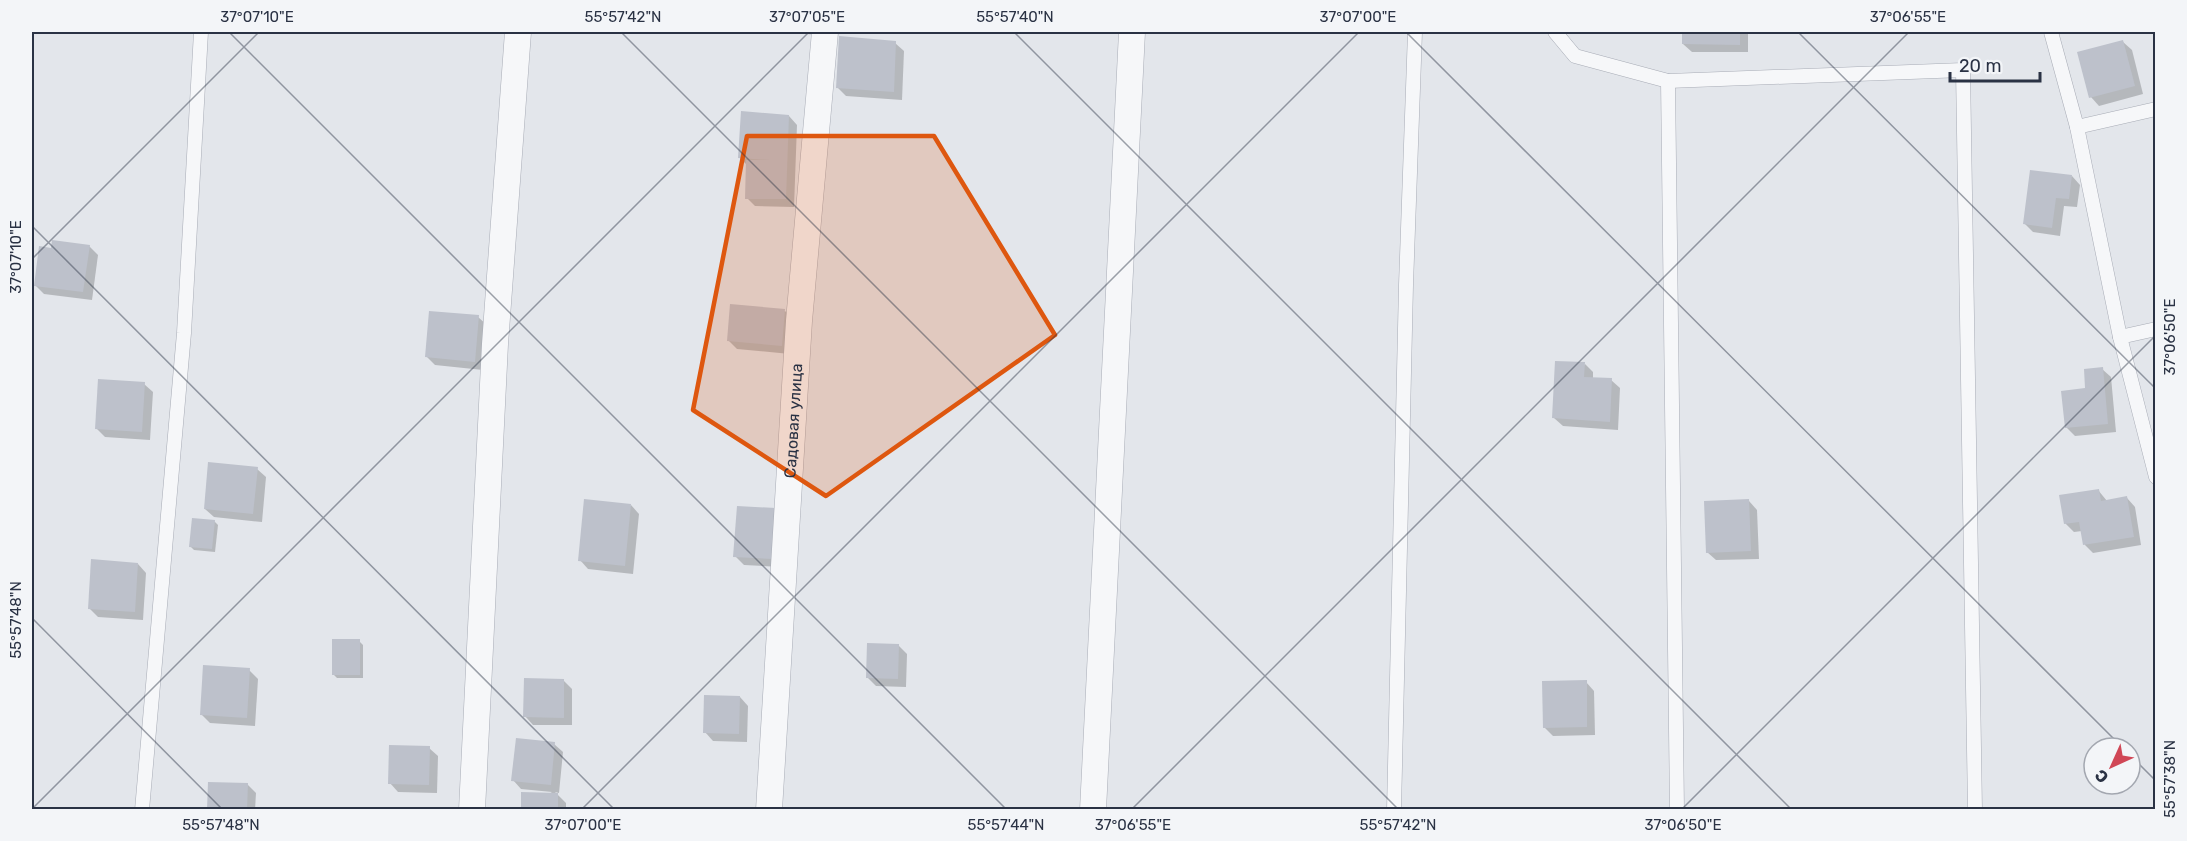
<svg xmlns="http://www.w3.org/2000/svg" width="2187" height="841" font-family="Rubik,sans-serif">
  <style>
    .shadow { fill: #0003 }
    .building { fill: #bdc1cb }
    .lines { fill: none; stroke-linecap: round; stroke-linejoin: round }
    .service-casing { stroke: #a8acb6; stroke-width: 15 }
    .minor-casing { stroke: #a8acb6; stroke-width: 27 }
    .service { stroke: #f6f7f9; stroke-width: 14 }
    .minor { stroke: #f6f7f9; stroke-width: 26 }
    .marked { fill: #de570f; fill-opacity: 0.2; stroke: #de570f; stroke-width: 4.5; stroke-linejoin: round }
    .ticks { fill: none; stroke: #2a3244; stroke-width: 1.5; stroke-opacity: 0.45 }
    .labels { text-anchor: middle; stroke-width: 4.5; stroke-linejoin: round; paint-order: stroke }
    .street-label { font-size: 16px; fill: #2a3244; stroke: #f3f5f8 }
    .neatline { fill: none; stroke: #2a3244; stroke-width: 2 }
    .ticks-label { font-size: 15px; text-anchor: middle; fill: #2a3244 }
  </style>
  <rect width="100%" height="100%" fill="#e3e6eb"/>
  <!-- shadow -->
  <g class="shadow">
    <polygon points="784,32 819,32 818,35"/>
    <polygon points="1683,32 1748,32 1748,52 1692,52 1683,44"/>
    <polygon points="2123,42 2132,50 2143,94 2099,106 2091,97"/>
    <polygon points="895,43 904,51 902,100 846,96 838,88"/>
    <polygon points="789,116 797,125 794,207 755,206 747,198 747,165 740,158"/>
    <polygon points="2072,176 2080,185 2077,207 2064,206 2060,236 2033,232 2025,224"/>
    <polygon points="89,246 98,255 92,300 44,294 35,285 53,249"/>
    <polygon points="785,311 793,319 790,354 737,349 728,340"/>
    <polygon points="478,317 487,325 483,370 435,365 427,357"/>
    <polygon points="1585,364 1593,372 1593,379 1611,380 1620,388 1618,430 1563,426 1554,418"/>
    <polygon points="2102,369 2111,377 2116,432 2075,436 2066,427"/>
    <polygon points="144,384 153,392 150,440 105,437 96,428"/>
    <polygon points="257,469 266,477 262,522 214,517 205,509"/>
    <polygon points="2098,490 2107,501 2127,498 2135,507 2141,545 2093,553 2085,545 2082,531 2074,532 2065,523"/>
    <polygon points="1749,501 1757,510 1759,559 1716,560 1707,552"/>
    <polygon points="631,505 639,514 633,574 588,569 580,560"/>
    <polygon points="784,518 781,567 744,565 735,556"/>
    <polygon points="214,521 218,525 215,552 194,550 190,546"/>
    <polygon points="138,564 146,573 143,620 98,617 90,609"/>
    <polygon points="359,641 363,645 363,678 337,678 333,674"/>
    <polygon points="898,645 907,654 906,687 876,686 867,677"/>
    <polygon points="249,670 258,679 255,726 210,723 201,714"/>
    <polygon points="564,681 572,689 572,725 533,725 525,716"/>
    <polygon points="1586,682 1594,691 1595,735 1553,736 1544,727"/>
    <polygon points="740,697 748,706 747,742 713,741 705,732"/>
    <polygon points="554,744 563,752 559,793 555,792 566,803 566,810 522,810 552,792 521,789 513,780"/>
    <polygon points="429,748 438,756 437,793 398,792 390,783"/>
    <polygon points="247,784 256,793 255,810 209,810"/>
  </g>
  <!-- building -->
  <g class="building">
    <polygon points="1682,32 1740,32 1740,45 1682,44"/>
    <polygon points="839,36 896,41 894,92 836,88"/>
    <polygon points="2123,40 2135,86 2089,98 2077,52"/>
    <polygon points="741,111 789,115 786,199 745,199 746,160 770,160 738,158"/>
    <polygon points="2030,170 2072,175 2069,199 2056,198 2052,228 2023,224"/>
    <polygon points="52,240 90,245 83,292 34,286 39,246 51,248"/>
    <polygon points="730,304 785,309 782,346 727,341"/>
    <polygon points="429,311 479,315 475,362 425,357"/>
    <polygon points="1555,361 1585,362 1584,377 1612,378 1610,422 1552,418"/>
    <polygon points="2103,367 2108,424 2065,428 2061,391 2085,388 2084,369"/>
    <polygon points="98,379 145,382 142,432 95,429"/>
    <polygon points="208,462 258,467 253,514 204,509"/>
    <polygon points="2099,489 2101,501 2127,496 2134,537 2083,545 2079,522 2064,524 2059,495"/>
    <polygon points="584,499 631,504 625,566 578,561"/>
    <polygon points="1749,499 1751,551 1706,553 1704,501"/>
    <polygon points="737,506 776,508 773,559 733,557"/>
    <polygon points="192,518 215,520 212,549 189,547"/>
    <polygon points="91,559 138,563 135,612 88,609"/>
    <rect x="332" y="639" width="28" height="36"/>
    <polygon points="867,643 899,644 898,679 866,678"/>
    <polygon points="203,665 250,668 247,718 200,715"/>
    <polygon points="524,678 564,679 564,718 523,717"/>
    <polygon points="1587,680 1587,727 1543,728 1542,681"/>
    <polygon points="704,695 740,696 739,734 703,733"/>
    <polygon points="516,738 555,742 551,785 511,781"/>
    <polygon points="389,745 430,746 429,785 388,784"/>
    <polygon points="208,782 248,783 247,810 207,810"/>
    <polygon points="521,792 558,793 558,810 521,810"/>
  </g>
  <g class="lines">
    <!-- service casing -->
    <g class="service-casing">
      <g id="service">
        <polyline points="1555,32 1575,56 1668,81 1963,70 1975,810"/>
        <polyline points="2051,32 2077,127 2120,337 2156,477"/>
        <polyline points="1668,81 1677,810"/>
        <polyline points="2077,127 2156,109"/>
        <polyline points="2120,337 2156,329"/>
        <polyline points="142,810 184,333 201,32"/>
        <polyline points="1394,810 1406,285 1415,32"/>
      </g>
    </g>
    <!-- minor casing -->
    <g class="minor-casing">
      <g id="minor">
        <polyline points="472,810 495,344 518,32"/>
        <path id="s1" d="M769,810L799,321L825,32"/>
        <polyline points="1093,810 1132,32"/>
      </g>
    </g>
    <!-- service -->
    <use href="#service" class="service"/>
    <!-- minor -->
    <use href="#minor" class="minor"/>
  </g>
  <!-- marked area -->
  <path class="marked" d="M747,136H934L1055,335L826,496L693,410Z"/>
  <!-- ticks -->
  <path class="ticks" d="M229,32L1007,810M621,32L1399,810M1014,32L1792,810M1406,32L2123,748M1798,32L2156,389M32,226L615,810M32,259L259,32M32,618L223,810M2130,755L2156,781M32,809L809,32M581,810L1359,32M1131,810L1909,32M1681,810L2156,335"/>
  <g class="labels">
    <!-- street labels -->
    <g class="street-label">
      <text dy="6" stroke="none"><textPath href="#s1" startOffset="390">Садовая улица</textPath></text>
    </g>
  </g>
  <!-- border -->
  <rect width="2187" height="841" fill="none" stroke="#f3f5f8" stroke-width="66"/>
  <!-- north arrow -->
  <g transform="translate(2112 766) rotate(225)"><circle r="28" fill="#f3f5f8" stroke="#a3a7b0" stroke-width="1.5"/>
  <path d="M0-4.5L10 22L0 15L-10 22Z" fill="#d04756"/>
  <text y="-9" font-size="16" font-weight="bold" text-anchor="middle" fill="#2a3244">С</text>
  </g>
  <!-- scale -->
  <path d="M1950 72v9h90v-9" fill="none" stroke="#2a3244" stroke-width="3"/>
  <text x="1959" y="72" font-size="18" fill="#2a3244" stroke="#f3f5f8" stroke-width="4.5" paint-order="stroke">20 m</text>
  <rect x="33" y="33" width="2121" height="775" class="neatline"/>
  <g class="ticks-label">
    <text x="257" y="22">37°07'10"E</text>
    <text x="623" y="22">55°57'42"N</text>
    <text x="807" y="22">37°07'05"E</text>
    <text x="1015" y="22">55°57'40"N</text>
    <text x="1358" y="22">37°07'00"E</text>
    <text x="1908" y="22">37°06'55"E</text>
    <text transform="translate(16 257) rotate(-90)" y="5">37°07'10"E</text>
    <text transform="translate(2170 337) rotate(-90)" y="5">37°06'50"E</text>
    <text transform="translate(16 620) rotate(-90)" y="5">55°57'48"N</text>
    <text transform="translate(2170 779) rotate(-90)" y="5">55°57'38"N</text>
    <text x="221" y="830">55°57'48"N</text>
    <text x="583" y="830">37°07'00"E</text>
    <text x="1006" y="830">55°57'44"N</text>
    <text x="1133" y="830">37°06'55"E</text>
    <text x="1398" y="830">55°57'42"N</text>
    <text x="1683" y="830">37°06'50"E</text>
  </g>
</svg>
